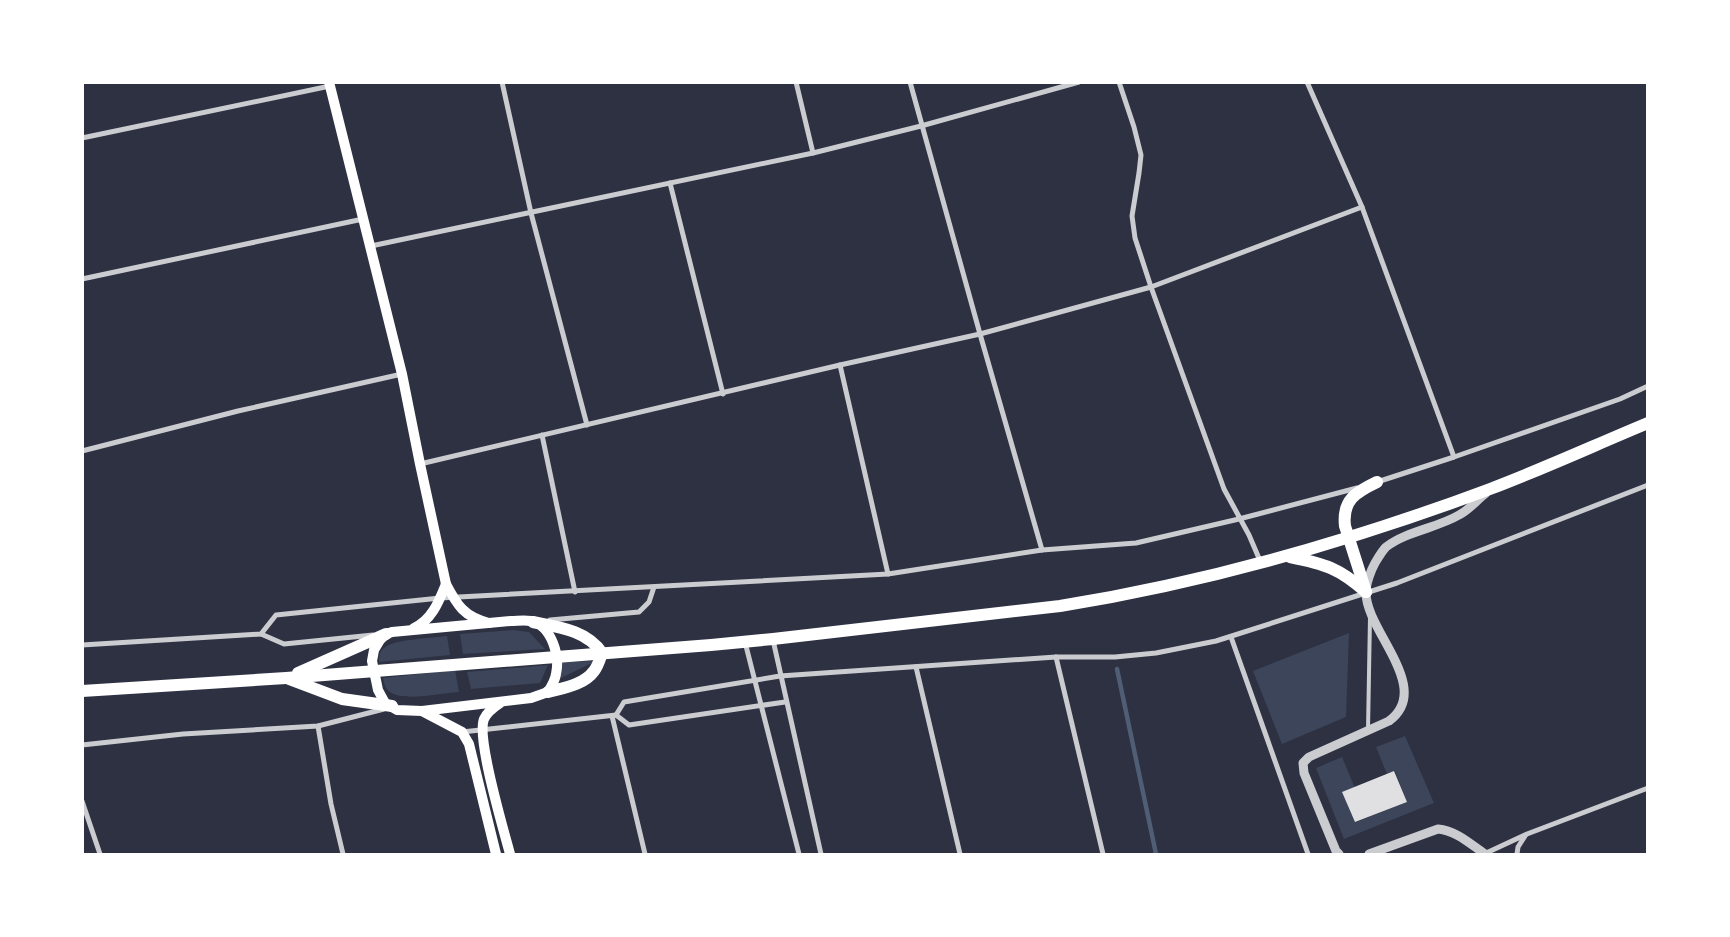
<svg xmlns="http://www.w3.org/2000/svg" width="1730" height="937" font-family="Poppins,sans-serif">
  <style>
    .green { fill: #3c4559 }
    .lines { fill: none; stroke-linecap: round; stroke-linejoin: round }
    .stream { stroke: #4f5d75; stroke-width: 4.5 }
    .building { fill: #e0e0e3 }
    .service { stroke: #caccd0; stroke-width: 4 }
    .minor { stroke: #caccd0; stroke-width: 5 }
    .tertiary { stroke: #caccd0; stroke-width: 9 }
    .secondary { stroke: #fff; stroke-width: 10 }
    .trunk { stroke: #fff; stroke-width: 12 }
  </style>
  <rect width="100%" height="100%" fill="#2d3142"/>
  <!-- green -->
  <g class="green">
    <polygon points="513,630 529,632 545,649 463,654 460,634"/>
    <polygon points="1349,633 1346,717 1282,744 1253,671"/>
    <path d="M447,636L450,655L379,662C379,656 379,652 384,648C393,639 433,638 447,636Z"/>
    <polygon points="596,661 559,679 558,662"/>
    <polygon points="548,665 540,683 471,689 467,672"/>
    <path d="M455,670L459,692C442,693 404,702 390,692C385,689 384,683 383,678Z"/>
    <polygon points="1405,736 1434,803 1344,839 1316,768 1342,757 1355,788 1356,822 1407,802 1395,771 1387,774 1376,747"/>
  </g>
  <g class="lines">
    <!-- stream -->
    <polyline class="stream" points="1117,669 1156,854"/>
  </g>
  <!-- building -->
  <polygon class="building" points="1394,771 1407,802 1355,822 1342,792"/>
  <g class="lines">
    <!-- service -->
    <polyline class="service" points="1368,730 1370,617"/>
    <!-- minor -->
    <g class="minor">
      <polyline points="502,82 531,213 587,425"/>
      <polyline points="796,82 813,153"/>
      <polyline points="910,82 980,334 1042,550"/>
      <polyline points="1119,82 1134,127 1141,155 1139,173 1132,216 1135,238 1151,287 1224,489 1249,535 1261,563"/>
      <polyline points="1307,82 1362,207 1454,457"/>
      <polyline points="82,138 330,86"/>
      <polyline points="670,183 723,394"/>
      <polyline points="371,246 813,153 921,126 1079,82"/>
      <polyline points="82,279 363,219"/>
      <polyline points="840,365 888,574"/>
      <polyline points="542,435 575,592"/>
      <polyline points="82,451 238,411 402,374"/>
      <polyline points="420,464 840,365 980,334 1151,287 1362,207"/>
      <polyline points="1377,482 1454,457 1620,399 1648,386"/>
      <polyline points="550,620 639,612 649,602 654,587"/>
      <polyline points="261,634 284,644 373,635"/>
      <polyline points="1231,637 1308,854"/>
      <polyline points="773,640 821,854"/>
      <polyline points="745,642 799,854"/>
      <polyline points="82,645 261,634 276,615 440,598 888,574 1042,550 1136,543 1239,519 1357,488"/>
      <polyline points="1056,657 1103,854"/>
      <polyline points="916,667 960,854"/>
      <polyline points="616,715 624,702 780,676 1056,657 1115,657 1156,653 1216,641 1397,583 1648,485"/>
      <polyline points="612,716 645,854"/>
      <polyline points="318,726 331,804 343,854"/>
      <polyline points="462,732 616,715 629,725 785,702"/>
      <polyline points="82,745 183,734 318,726 384,709"/>
      <polyline points="82,801 100,854"/>
      <polyline points="1484,854 1527,834 1648,788"/>
      <polyline points="1517,854 1518,847 1525,836"/>
    </g>
    <!-- tertiary -->
    <g class="tertiary">
      <path d="M1339,854L1336,851L1304,773L1303,763L1309,757L1389,721C1434,688 1365,630 1366,592C1366,584 1371,570 1375,563C1378,558 1382,551 1386,547C1407,531 1437,528 1459,515C1469,510 1477,500 1486,493"/>
      <path d="M1369,854L1438,829C1457,831 1470,844 1485,854"/>
    </g>
    <!-- secondary -->
    <g class="secondary">
      <path d="M329,82L402,374L420,464L446,584C457,605 464,617 489,623"/>
      <path d="M511,621C517,621 524,620 531,621C552,626 560,656 556,674C555,681 551,687 548,692L531,698L422,711L397,710L385,703L378,690L372,661L374,650L380,640L386,634L392,632Z"/>
      <path d="M414,628C432,620 439,601 446,584"/>
      <path d="M500,703C494,707 487,712 484,719C476,738 504,831 510,854"/>
      <polyline points="422,711 462,732 469,744 496,854"/>
    </g>
    <!-- trunk -->
    <g class="trunk">
      <path d="M1290,557C1325,564 1339,568 1366,592"/>
      <path d="M1366,592L1345,526C1342,500 1356,492 1377,482"/>
      <path d="M533,622C558,627 587,630 602,653"/>
      <polyline points="298,673 386,634"/>
      <polyline points="289,679 342,699 392,706"/>
      <path d="M82,691L286,678L711,645L773,639L1060,606C1208,582 1351,541 1490,489C1543,469 1595,445 1648,423"/>
      <path d="M548,692C563,688 584,685 594,671C598,666 600,659 602,653"/>
    </g>
  </g>
  <!-- border -->
  <rect width="1730" height="937" fill="none" stroke="#ffffff" stroke-width="168"/>
</svg>
